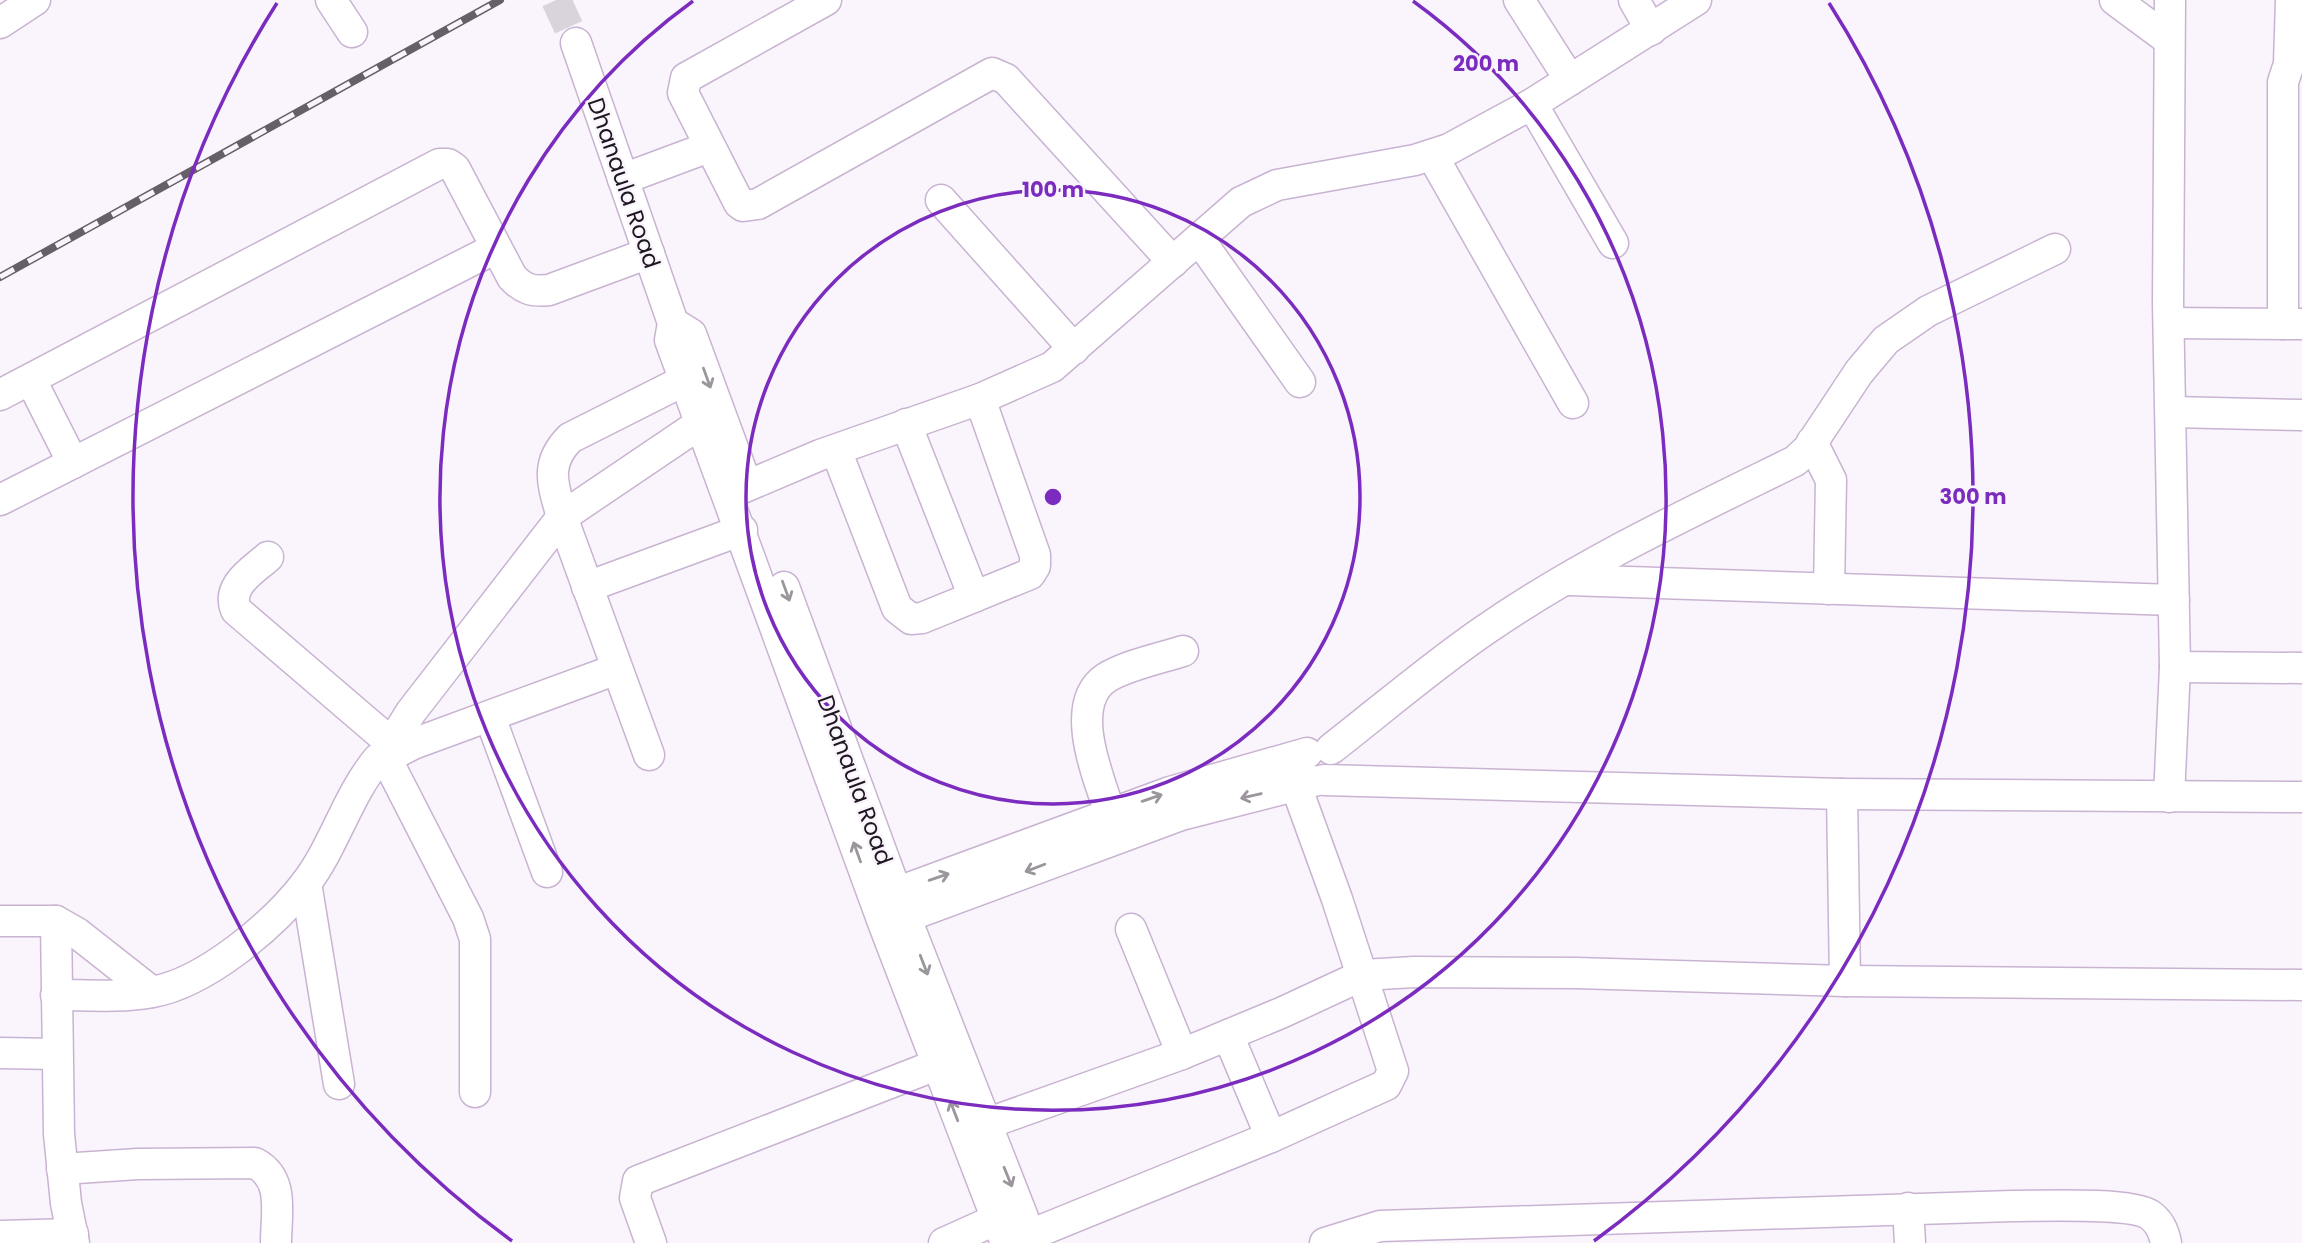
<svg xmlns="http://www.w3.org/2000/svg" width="2302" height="1243" font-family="Poppins,sans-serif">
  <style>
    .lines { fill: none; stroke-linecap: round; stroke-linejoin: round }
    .minor-tunnel { stroke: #d9d4db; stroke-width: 30; stroke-dasharray: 30 15; stroke-linecap: butt }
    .minor-casing { stroke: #c9b3d2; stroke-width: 33 }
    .minor { stroke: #fff; stroke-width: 30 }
    .rail-casing { stroke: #665f68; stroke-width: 8 }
    .rail { stroke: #faf5fc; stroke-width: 5; stroke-dasharray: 16; stroke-linecap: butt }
    .oneway { stroke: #9a969b }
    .ring { fill: none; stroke: #7b2cbf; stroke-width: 3.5 }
    .labels { text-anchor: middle; stroke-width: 5; stroke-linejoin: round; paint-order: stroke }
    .street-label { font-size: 23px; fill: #1e1621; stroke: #faf5fc }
    .centre { fill: #7b2cbf; stroke: #faf5fc; stroke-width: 3.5 }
    .ring-label { font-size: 21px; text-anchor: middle; font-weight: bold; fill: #7b2cbf; stroke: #faf5fc; stroke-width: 5; stroke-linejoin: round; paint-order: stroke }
  </style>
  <rect width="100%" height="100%" fill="#faf5fc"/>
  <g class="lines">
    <!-- minor-tunnel -->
    <polyline class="minor-tunnel" points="556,0 576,43"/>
    <!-- minor casing -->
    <g class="minor-casing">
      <g id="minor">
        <polyline points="331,0 352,32"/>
        <polyline points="826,0 686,78 683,93 739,203 743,206 758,204 992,73 1006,79 1173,262"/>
        <polyline points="1519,0 1570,80"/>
        <polyline points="1634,0 1651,30"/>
        <polyline points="2115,0 2169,40"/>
        <polyline points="0,23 35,0"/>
        <polyline points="576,43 673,323 670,340 884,925 1006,1243"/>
        <polyline points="1532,104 1613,243"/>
        <polyline points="1432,155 1573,403"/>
        <polyline points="623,179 709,147"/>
        <polyline points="941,200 1074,349"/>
        <polyline points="1199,239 1300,382"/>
        <polyline points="673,323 691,334 744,478"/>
        <polyline points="2169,323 2302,324"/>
        <polyline points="2283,324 2283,82 2289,64 2291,0"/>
        <polyline points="31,380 73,463"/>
        <path d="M0,395L439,164H448L455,169L512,277C523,289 532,292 549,290L649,253"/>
        <polyline points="2172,412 2302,415"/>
        <polyline points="906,424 974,597"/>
        <polyline points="1812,442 1831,480 1829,589"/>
        <polyline points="836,450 897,608 911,619 922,618 1030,574 1035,566 1035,555 980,399"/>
        <polyline points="728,494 820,455 980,399 1052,367 1241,202 1277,185 1415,160 1449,149 1532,104 1696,0"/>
        <polyline points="0,500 496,248"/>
        <path d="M268,557C252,571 226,586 236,610L390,742"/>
        <polyline points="1569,580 2174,600"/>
        <polyline points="587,587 742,530"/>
        <polyline points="784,587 905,916 1033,1243"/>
        <polyline points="2175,667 2302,668"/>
        <polyline points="490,717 547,872"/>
        <path d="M1331,749C1381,710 1430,668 1482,632C1580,564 1689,513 1795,461L1808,449L1859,372L1886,340L1928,311L2055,249"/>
        <path d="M649,755L562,517C553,485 544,464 570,438L685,380"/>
        <polyline points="383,757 411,712 562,517 701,423"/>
        <polyline points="386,758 413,744 617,669"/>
        <polyline points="1324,780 1842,794 2302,797"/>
        <polyline points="1842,794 1845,981"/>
        <polyline points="2169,797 2175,667 2168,303 2170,0"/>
        <path d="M1116,830C1105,792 1063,707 1106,678C1124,666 1161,658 1183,651"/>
        <polyline points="306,883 339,1084"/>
        <polyline points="879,899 1170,792 1307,753"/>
        <polyline points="0,921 56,921 77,933 152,992"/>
        <polyline points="56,921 59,1134 66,1203 74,1243"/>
        <polyline points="887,924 1181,815 1314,781"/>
        <polyline points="1131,929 1182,1054"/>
        <path d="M56,995C87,995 121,998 152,992C205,983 274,925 306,883C335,845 347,796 378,759L386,758L468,918L475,939V1092"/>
        <polyline points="1228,1035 1271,1137"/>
        <polyline points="0,1053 57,1054"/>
        <polyline points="986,1124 1182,1054 1281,1013 1363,975 1414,972 1576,973 1845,981 2302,985"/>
        <path d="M62,1169L138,1164L255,1163C285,1179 276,1213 276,1243"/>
        <polyline points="1908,1208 1910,1243"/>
        <polyline points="1030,1235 1271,1137 1386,1085 1393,1071 1337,899 1296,786"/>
        <polyline points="0,1236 73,1234"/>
        <polyline points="651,1243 635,1198 638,1181 936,1065"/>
        <polyline points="944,1243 1013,1212"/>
        <path d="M1325,1243L1380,1226L2012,1206C2039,1206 2131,1202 2150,1215C2160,1222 2164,1232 2166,1243"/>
      </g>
    </g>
    <!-- minor -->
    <use href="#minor" class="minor"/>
    <!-- rail casing -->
    <g class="rail-casing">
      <polyline id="rail" points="0,277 500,0"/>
    </g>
    <!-- rail -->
    <use href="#rail" class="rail"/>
  </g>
  <!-- one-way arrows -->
  <defs><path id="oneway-shaft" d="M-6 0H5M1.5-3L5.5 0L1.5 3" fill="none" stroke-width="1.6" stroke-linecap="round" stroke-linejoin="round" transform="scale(1.75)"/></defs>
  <g class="oneway">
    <use href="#oneway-shaft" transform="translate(707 378) rotate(70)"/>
    <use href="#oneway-shaft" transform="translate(786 591) rotate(70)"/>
    <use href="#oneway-shaft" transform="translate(1251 796) rotate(167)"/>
    <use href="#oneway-shaft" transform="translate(1152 798) rotate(-19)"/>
    <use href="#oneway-shaft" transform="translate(857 852) rotate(-110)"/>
    <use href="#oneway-shaft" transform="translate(1035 868) rotate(159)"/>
    <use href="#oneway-shaft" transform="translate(939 877) rotate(-19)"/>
    <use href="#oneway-shaft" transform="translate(924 965) rotate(69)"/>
    <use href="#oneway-shaft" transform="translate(954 1111) rotate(-111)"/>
    <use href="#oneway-shaft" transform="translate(1008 1177) rotate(68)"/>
  </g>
  <!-- distance rings -->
  <g class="ring">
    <circle cx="1053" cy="497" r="307"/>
    <path d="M1413 1A613 613 0 1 1 693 1"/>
    <path d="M512 1241A920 920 0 0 1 277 3M1829 3A920 920 0 0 1 1594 1241"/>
  </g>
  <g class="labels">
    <!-- street labels -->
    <g class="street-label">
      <text transform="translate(624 183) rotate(71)" y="8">Dhanaula Road</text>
      <text transform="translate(855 780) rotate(70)" y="8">Dhanaula Road</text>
    </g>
  </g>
  <circle cx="1053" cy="497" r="10" class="centre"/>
  <g class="ring-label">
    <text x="1486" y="71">200 m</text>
    <text x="1053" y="197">100 m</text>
    <text x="1973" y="504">300 m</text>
  </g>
</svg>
